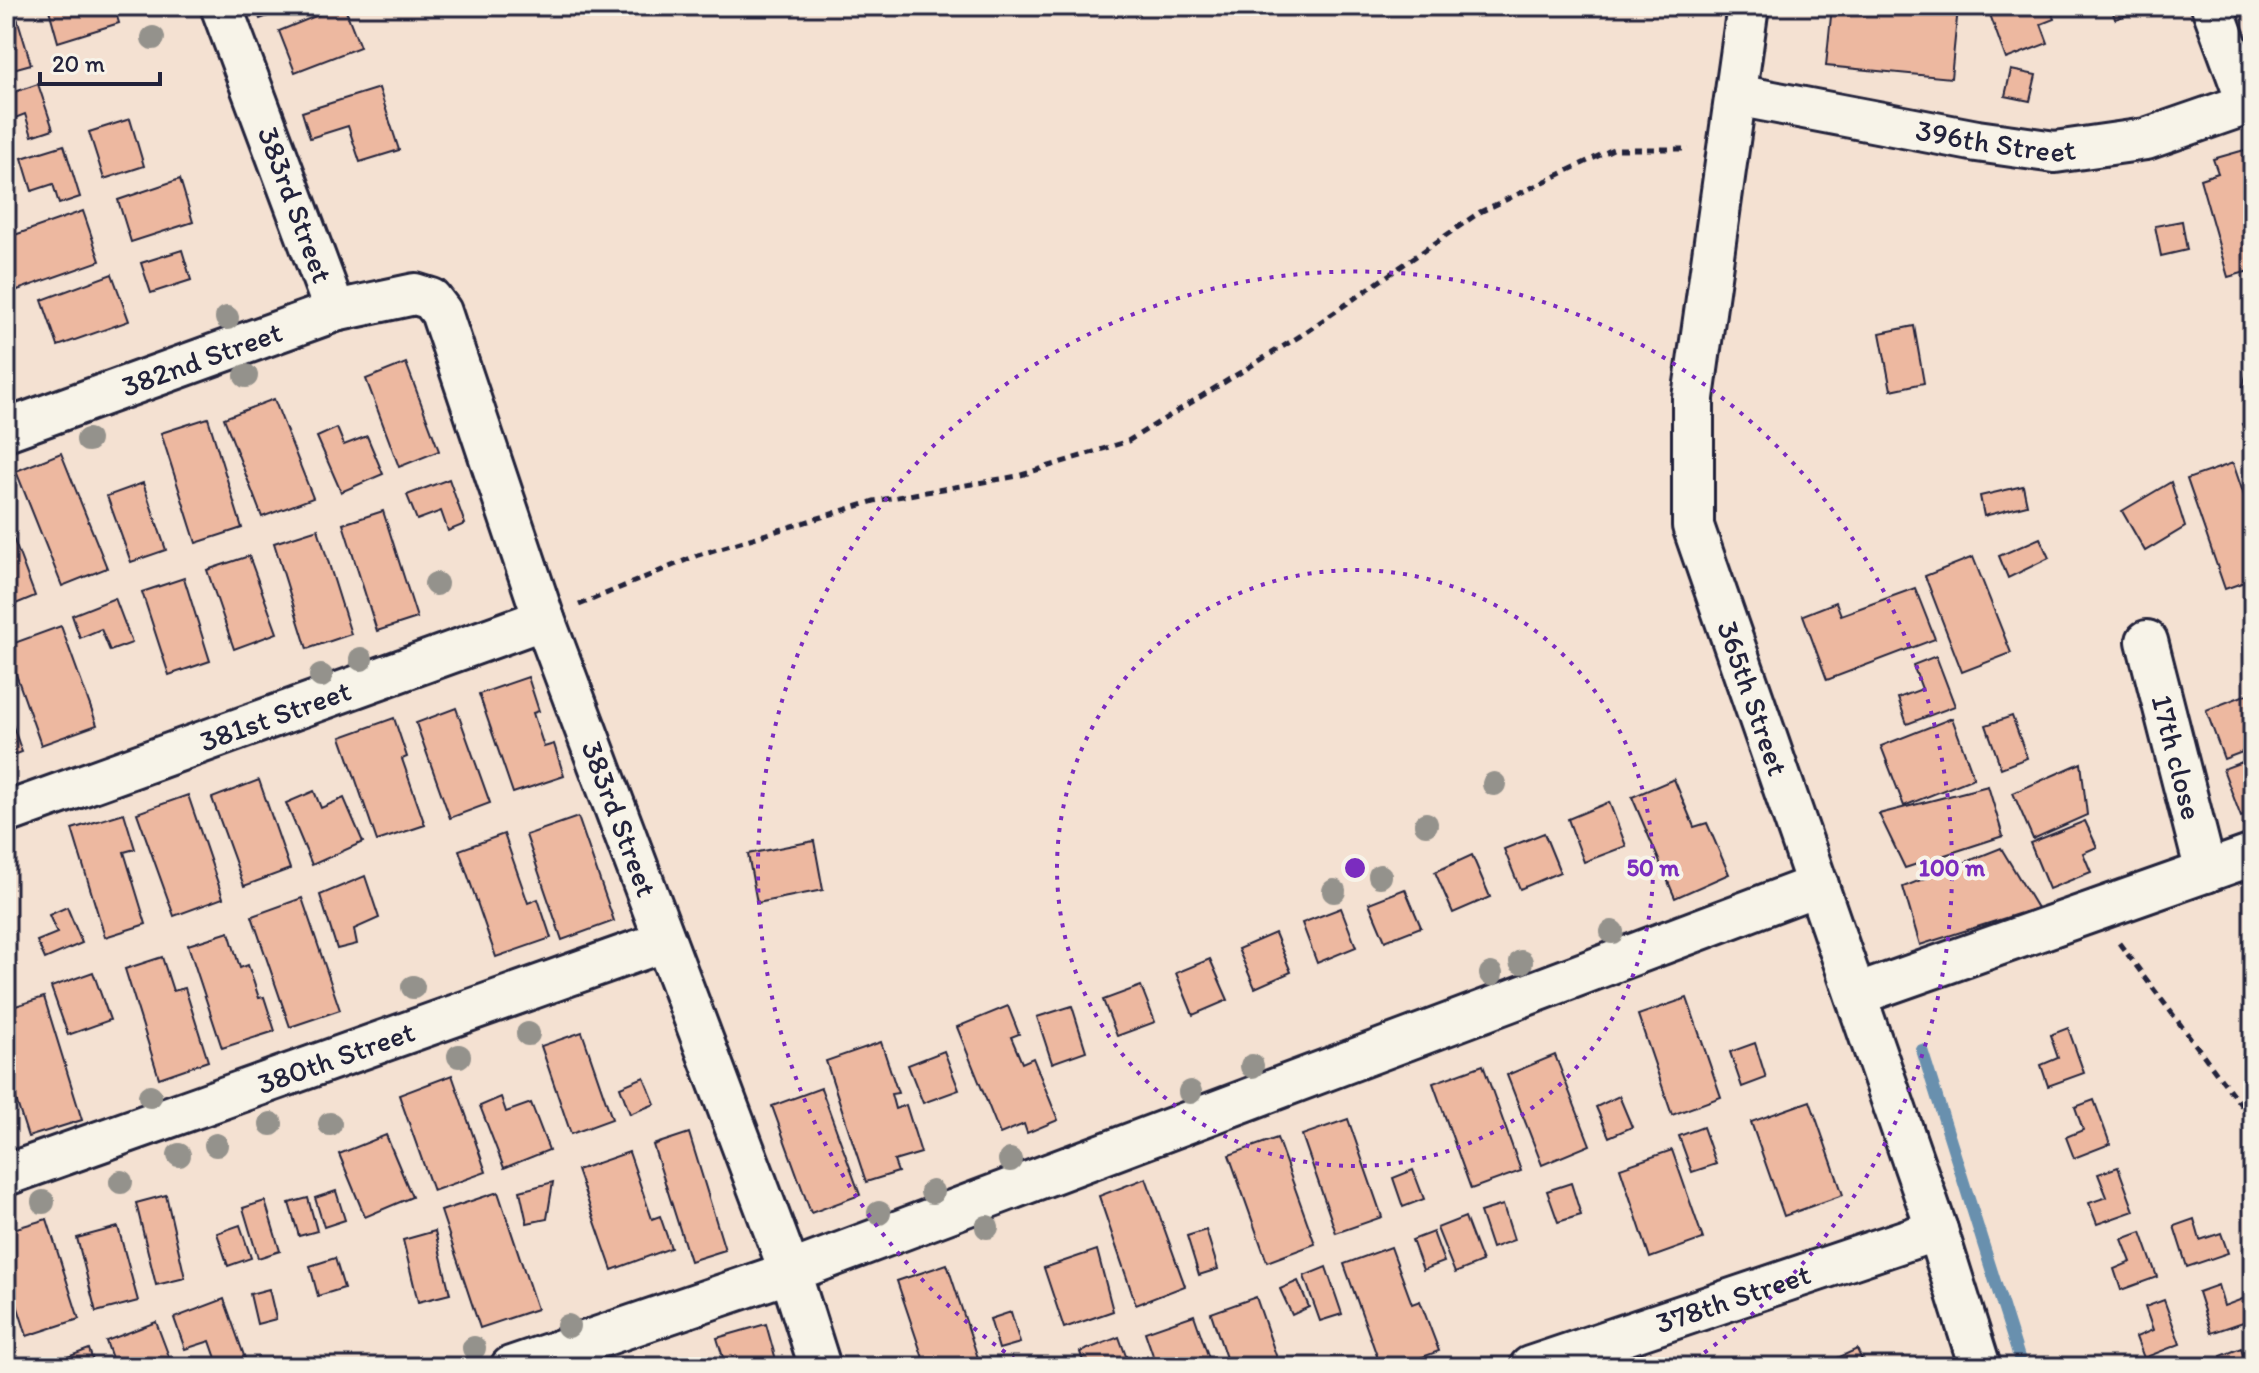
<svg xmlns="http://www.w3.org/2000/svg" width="2259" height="1373" font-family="Itim,sans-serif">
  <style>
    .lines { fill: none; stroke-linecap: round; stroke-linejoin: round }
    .stream { stroke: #6990ae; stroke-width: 12 }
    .building { fill: #edb8a0; stroke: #22223b; stroke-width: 2 }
    .street-casing { stroke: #22223b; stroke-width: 46 }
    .path { stroke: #22223b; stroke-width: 5; stroke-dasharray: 8 6; stroke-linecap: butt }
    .street { stroke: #f7f3e8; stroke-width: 40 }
    .tree { fill: #94928c }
    .ring { fill: none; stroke: #7b2cbf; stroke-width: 4; stroke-dasharray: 4 8 }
    .labels { text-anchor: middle; stroke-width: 8; stroke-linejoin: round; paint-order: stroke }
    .street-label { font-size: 30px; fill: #22223b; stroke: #f7f3e8 }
    .centre { fill: #7b2cbf; stroke: #f7f3e8; stroke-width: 4 }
    .ring-label { font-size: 24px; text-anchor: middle; font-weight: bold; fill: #7b2cbf; stroke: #f7f3e8; stroke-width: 8; stroke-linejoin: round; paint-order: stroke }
  </style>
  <rect width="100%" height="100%" fill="#f4e1d2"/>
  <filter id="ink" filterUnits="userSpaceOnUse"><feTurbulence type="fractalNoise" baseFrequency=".0125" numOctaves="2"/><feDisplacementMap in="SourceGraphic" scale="16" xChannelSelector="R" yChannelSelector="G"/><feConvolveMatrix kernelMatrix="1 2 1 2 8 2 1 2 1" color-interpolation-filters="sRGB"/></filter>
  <g filter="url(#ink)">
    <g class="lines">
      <!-- stream -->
      <polyline class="stream" points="1922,1050 2022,1367"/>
    </g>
    <!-- building -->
    <g class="building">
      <polygon points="48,6 114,6 119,23 58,42"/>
      <polygon points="255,6 295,6 260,19"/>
      <polygon points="340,6 344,6 360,47 295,72 279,31"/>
      <polygon points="1832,6 1958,8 1951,78 1826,66"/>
      <polygon points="1987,6 2049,6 2054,19 2041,24 2048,43 2006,59"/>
      <polygon points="2111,6 2155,6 2115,19"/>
      <polygon points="15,11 31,64 6,71 6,14"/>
      <polygon points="2011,70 2036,75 2030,101 2005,96"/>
      <polygon points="38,84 53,129 32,136 25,114 10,120 6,110 6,95"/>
      <polygon points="379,88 399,150 360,162 348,126 310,138 302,112"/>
      <polygon points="130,119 144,166 104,179 89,132"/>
      <polygon points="64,145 80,197 59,204 53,184 32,191 22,158"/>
      <polygon points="2248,149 2253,166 2253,270 2228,277 2200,179 2218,173 2213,159"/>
      <polygon points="180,179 193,222 131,242 118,200"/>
      <polygon points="83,211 100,261 6,294 6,238"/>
      <polygon points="2182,221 2187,250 2161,256 2155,226"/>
      <polygon points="182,250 191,280 151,293 141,263"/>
      <polygon points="112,274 129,321 58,346 42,300"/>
      <polygon points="1914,326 1924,383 1891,390 1880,333"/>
      <polygon points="2253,350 2253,389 2243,386"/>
      <polygon points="406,363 439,451 399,467 366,379"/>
      <polygon points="274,399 313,498 262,517 224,418"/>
      <polygon points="208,418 242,528 196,543 161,433"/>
      <polygon points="2253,419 2253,450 2242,424"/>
      <polygon points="337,428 344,445 367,436 383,474 341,492 317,437"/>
      <polygon points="61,453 107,568 62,586 16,471"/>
      <polygon points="2233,463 2253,522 2253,579 2225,589 2187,479"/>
      <polygon points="449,479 465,524 448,531 441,511 417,520 407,495"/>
      <polygon points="2171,482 2185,527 2145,551 2122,511"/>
      <polygon points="143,483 166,550 131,562 107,496"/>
      <polygon points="2023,486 2027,505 1984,516 1980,496"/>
      <polygon points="383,511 417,618 377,631 343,524"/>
      <polygon points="6,519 35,596 6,608"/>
      <polygon points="318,529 351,634 307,649 274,543"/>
      <polygon points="2040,538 2049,558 2008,578 1999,556"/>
      <polygon points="249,556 277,633 234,649 207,570"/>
      <polygon points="1973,557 2011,653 1962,672 1925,576"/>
      <polygon points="184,578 210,661 169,675 142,592"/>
      <polygon points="1915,588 1935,639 1827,680 1803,615 1836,602 1841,615"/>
      <polygon points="115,598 132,643 110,651 101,629 80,638 72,615"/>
      <polygon points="61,626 97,725 41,745 6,646"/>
      <polygon points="1936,656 1955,706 1907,724 1898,698 1922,689 1913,665"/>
      <polygon points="528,677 539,711 533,713 544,747 554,744 564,776 513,793 479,694"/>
      <polygon points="2253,692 2253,748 2224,759 2206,710"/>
      <polygon points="6,707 22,752 6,758"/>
      <polygon points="456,708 490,803 450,818 416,723"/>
      <polygon points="2012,716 2027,758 2001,768 1986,725"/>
      <polygon points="394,718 407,757 402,759 425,825 377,841 341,737"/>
      <polygon points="1952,718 1974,778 1904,806 1881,746"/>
      <polygon points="2253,758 2253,812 2241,817 2223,769"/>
      <polygon points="2081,763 2087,815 2033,839 2013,793"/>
      <polygon points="1674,779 1694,827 1707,823 1729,874 1675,898 1632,797"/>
      <polygon points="259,780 290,869 244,886 212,798"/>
      <polygon points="1988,786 2003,836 1905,868 1879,814"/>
      <polygon points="314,791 321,808 344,798 363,842 312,865 286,803"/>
      <polygon points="188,795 223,898 174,916 137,813"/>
      <polygon points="1609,802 1626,846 1584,862 1568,819"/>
      <polygon points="124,813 135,849 124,852 146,924 105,937 72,829"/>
      <polygon points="578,817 614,921 562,940 526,835"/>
      <polygon points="2085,821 2097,847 2083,853 2091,872 2049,889 2030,843"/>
      <polygon points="1544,833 1560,872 1520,889 1504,849"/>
      <polygon points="504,834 528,903 538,899 551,938 496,957 459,850"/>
      <polygon points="814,841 823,890 757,903 748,854"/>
      <polygon points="2001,848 2037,908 1920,945 1903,887"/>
      <polygon points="1472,855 1490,897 1453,913 1435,872"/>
      <polygon points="365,876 379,918 354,929 357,944 337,949 320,895"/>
      <polygon points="1405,889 1421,927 1385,941 1369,903"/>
      <polygon points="302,898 340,1010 290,1027 252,916"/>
      <polygon points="67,907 82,943 45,959 37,941 57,933 49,915"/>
      <polygon points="1341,908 1356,947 1317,963 1302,923"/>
      <polygon points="229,932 240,968 248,965 259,998 264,997 275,1031 222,1048 188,945"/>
      <polygon points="1275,933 1291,972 1255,988 1238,949"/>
      <polygon points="162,957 173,991 185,988 208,1061 159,1078 125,969"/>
      <polygon points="1210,959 1228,1000 1193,1015 1176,973"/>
      <polygon points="93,972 110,1020 68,1035 51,987"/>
      <polygon points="1141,986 1155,1022 1117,1036 1103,1000"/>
      <polygon points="44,997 82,1120 28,1137 6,1068 6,1009"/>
      <polygon points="1687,998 1721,1097 1672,1115 1638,1015"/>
      <polygon points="1008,1006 1019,1034 1011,1037 1022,1063 1033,1058 1058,1120 1027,1133 1024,1124 1000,1134 957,1027"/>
      <polygon points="1072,1006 1086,1051 1052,1063 1037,1017"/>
      <polygon points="2068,1028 2084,1073 2048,1086 2041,1065 2058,1058 2050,1035"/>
      <polygon points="582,1032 612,1119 571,1134 541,1046"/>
      <polygon points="881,1042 898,1093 891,1094 895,1109 906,1105 921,1153 894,1161 898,1172 866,1182 826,1061"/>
      <polygon points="1755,1043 1766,1078 1742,1087 1730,1052"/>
      <polygon points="944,1051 959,1090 923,1103 908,1065"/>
      <polygon points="1555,1055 1590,1145 1542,1165 1507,1075"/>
      <polygon points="1483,1065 1521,1171 1471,1189 1433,1083"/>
      <polygon points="452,1075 486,1172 433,1191 399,1095"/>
      <polygon points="644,1077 655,1104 630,1114 620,1087"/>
      <polygon points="821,1088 860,1195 811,1213 772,1106"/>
      <polygon points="1619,1096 1632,1127 1609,1137 1596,1107"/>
      <polygon points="501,1097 506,1112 531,1103 549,1150 504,1168 480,1106"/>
      <polygon points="2094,1100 2110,1144 2074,1158 2066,1137 2083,1130 2075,1107"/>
      <polygon points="1810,1101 1843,1195 1784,1216 1751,1122"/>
      <polygon points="1348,1119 1382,1217 1336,1233 1302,1135"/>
      <polygon points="1703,1127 1716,1164 1692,1172 1679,1136"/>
      <polygon points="689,1133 725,1250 690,1261 653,1145"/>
      <polygon points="386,1135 412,1197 365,1217 339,1154"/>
      <polygon points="1277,1138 1315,1244 1267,1262 1229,1155"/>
      <polygon points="1672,1150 1703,1239 1650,1258 1620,1168"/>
      <polygon points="629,1152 652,1219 660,1216 671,1248 612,1270 577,1170"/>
      <polygon points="2118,1167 2134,1211 2097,1224 2089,1203 2107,1197 2098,1174"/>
      <polygon points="1413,1170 1424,1199 1403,1207 1393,1178"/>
      <polygon points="1146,1178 1185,1286 1136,1305 1099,1196"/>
      <polygon points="553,1182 547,1219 527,1223 520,1191"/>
      <polygon points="1571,1183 1581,1215 1558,1222 1547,1191"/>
      <polygon points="336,1191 345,1220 324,1227 315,1198"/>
      <polygon points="498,1192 537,1309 480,1328 441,1211"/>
      <polygon points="166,1195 185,1278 156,1285 136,1203"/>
      <polygon points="308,1198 317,1231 299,1236 289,1203"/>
      <polygon points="265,1201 280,1251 258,1258 243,1208"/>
      <polygon points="1503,1205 1514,1240 1492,1248 1480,1212"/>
      <polygon points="1465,1217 1482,1262 1455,1273 1437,1228"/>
      <polygon points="47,1219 79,1319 27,1336 6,1270 6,1231"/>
      <polygon points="2194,1219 2200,1240 2221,1233 2228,1253 2187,1267 2174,1226"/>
      <polygon points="240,1225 251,1258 228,1266 217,1233"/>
      <polygon points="118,1227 138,1301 96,1312 77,1238"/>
      <polygon points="1206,1230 1218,1269 1199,1275 1187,1236"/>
      <polygon points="435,1231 450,1294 418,1302 403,1240"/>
      <polygon points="1433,1232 1444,1262 1423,1270 1412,1240"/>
      <polygon points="2141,1232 2157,1277 2121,1290 2114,1269 2131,1262 2122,1239"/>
      <polygon points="1391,1247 1412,1304 1420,1301 1439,1351 1396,1367 1381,1367 1344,1264"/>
      <polygon points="1097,1250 1113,1311 1064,1328 1044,1268"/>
      <polygon points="335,1258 344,1288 318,1296 310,1266"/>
      <polygon points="947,1264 979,1361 961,1367 926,1367 897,1281"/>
      <polygon points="1326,1267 1342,1314 1320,1321 1304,1276"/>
      <polygon points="1298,1281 1309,1307 1292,1315 1280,1289"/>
      <polygon points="2218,1285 2224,1306 2245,1298 2252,1319 2211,1333 2198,1292"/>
      <polygon points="269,1289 276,1319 257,1324 250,1294"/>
      <polygon points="1256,1297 1280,1367 1229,1367 1211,1313"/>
      <polygon points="224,1299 248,1367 219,1367 210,1341 185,1349 174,1318"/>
      <polygon points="2164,1300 2180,1344 2144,1358 2136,1337 2153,1330 2145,1307"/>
      <polygon points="1011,1312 1020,1343 999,1349 990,1319"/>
      <polygon points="1194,1315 1212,1367 1157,1367 1145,1332"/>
      <polygon points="156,1322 173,1367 115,1367 106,1341"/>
      <polygon points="766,1324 778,1367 726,1367 717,1338"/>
      <polygon points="1119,1337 1130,1367 1085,1367 1080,1352"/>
      <polygon points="2241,1348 2247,1367 2225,1367 2221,1356"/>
      <polygon points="89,1349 95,1367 41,1367"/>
      <polygon points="1857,1349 1865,1367 1834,1367 1831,1361"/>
      <polygon points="882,1359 884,1367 862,1367 862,1365"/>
    </g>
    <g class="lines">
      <!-- street casing -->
      <g class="street-casing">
        <g id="street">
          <path id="s1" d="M221,6L335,311"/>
          <path id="s2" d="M1748,6L1693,398V526L1937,1230L1980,1367"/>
          <polyline points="2212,6 2248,104"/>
          <path id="s3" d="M1736,95L1977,141L2055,152L2146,139L2253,102"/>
          <path id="s4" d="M6,430L335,311L415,294L431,299L441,312L544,619L790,1272L820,1367"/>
          <path id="s5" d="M2147,641L2206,872"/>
          <path id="s6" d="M6,813L544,619"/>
          <polyline points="1856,995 2253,855"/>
          <path id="s7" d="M6,1175L665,941"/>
          <polyline points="511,1367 790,1272 1818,885"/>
          <path id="s8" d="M1530,1367L1937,1230"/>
        </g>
      </g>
      <!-- path -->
      <g class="path">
        <polyline points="579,605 698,555 874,501 1018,476 1128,441 1300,336 1480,212 1613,149 1689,149"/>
        <polyline points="2119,943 2253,1121"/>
      </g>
      <!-- street -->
      <use href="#street" class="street"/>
    </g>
    <!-- trees -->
    <g class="tree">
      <circle cx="153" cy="38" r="12"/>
      <circle cx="227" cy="318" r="12"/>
      <circle cx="246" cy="376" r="12"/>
      <circle cx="88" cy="440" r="12"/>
      <circle cx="436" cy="584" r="12"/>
      <circle cx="361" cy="659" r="12"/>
      <circle cx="321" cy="676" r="12"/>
      <circle cx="1494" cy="784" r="12"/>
      <circle cx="1426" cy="824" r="12"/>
      <circle cx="1380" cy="876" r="12"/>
      <circle cx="1334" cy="891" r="12"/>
      <circle cx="1612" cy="932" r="12"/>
      <circle cx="1521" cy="962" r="12"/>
      <circle cx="1491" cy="974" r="12"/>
      <circle cx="413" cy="987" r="12"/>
      <circle cx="528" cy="1034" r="12"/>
      <circle cx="459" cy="1056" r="12"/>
      <circle cx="1252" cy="1066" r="12"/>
      <circle cx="1190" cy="1092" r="12"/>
      <circle cx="150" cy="1096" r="12"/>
      <circle cx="271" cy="1124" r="12"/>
      <circle cx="330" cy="1124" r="12"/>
      <circle cx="216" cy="1145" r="12"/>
      <circle cx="179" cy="1155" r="12"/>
      <circle cx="1010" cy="1160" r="12"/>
      <circle cx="121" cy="1182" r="12"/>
      <circle cx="932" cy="1192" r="12"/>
      <circle cx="43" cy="1202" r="12"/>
      <circle cx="879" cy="1213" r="12"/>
      <circle cx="987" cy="1227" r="12"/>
      <circle cx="568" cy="1326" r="12"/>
      <circle cx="474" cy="1348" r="12"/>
    </g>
  </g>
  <!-- distance rings -->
  <g class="ring">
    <circle cx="1355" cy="868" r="298"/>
    <path d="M1025 1366A597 597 0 1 1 1685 1366"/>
  </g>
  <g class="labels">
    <!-- street labels -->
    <g class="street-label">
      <text dy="10" stroke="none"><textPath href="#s3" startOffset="264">396th Street</textPath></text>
      <text dy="10" stroke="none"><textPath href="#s1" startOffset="212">383rd Street</textPath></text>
      <text dy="10" stroke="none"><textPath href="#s4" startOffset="208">382nd Street</textPath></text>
      <text dy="10" stroke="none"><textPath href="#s2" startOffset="706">365th Street</textPath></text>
      <text dy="10" stroke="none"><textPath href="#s6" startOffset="286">381st Street</textPath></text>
      <text dy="10" stroke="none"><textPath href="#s5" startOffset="120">17th close</textPath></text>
      <text dy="10" stroke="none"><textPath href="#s4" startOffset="1002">383rd Street</textPath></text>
      <text dy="10" stroke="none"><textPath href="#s7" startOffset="350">380th Street</textPath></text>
      <text dy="10" stroke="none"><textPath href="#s8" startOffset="214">378th Street</textPath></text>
    </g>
  </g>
  <circle cx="1355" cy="868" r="12" class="centre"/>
  <g class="ring-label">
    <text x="1653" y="876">50 m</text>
    <text x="1952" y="876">100 m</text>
  </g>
  <!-- margin -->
  <rect width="2259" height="1373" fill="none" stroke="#f7f3e8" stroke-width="32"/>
  <rect x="16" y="16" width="2227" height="1341" fill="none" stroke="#22223b" stroke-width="3" filter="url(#ink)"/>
  <!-- scale -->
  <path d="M40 72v12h120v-12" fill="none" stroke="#22223b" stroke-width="4"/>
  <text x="52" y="72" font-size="24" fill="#22223b" stroke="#f7f3e8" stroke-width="6" paint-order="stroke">20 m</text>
</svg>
